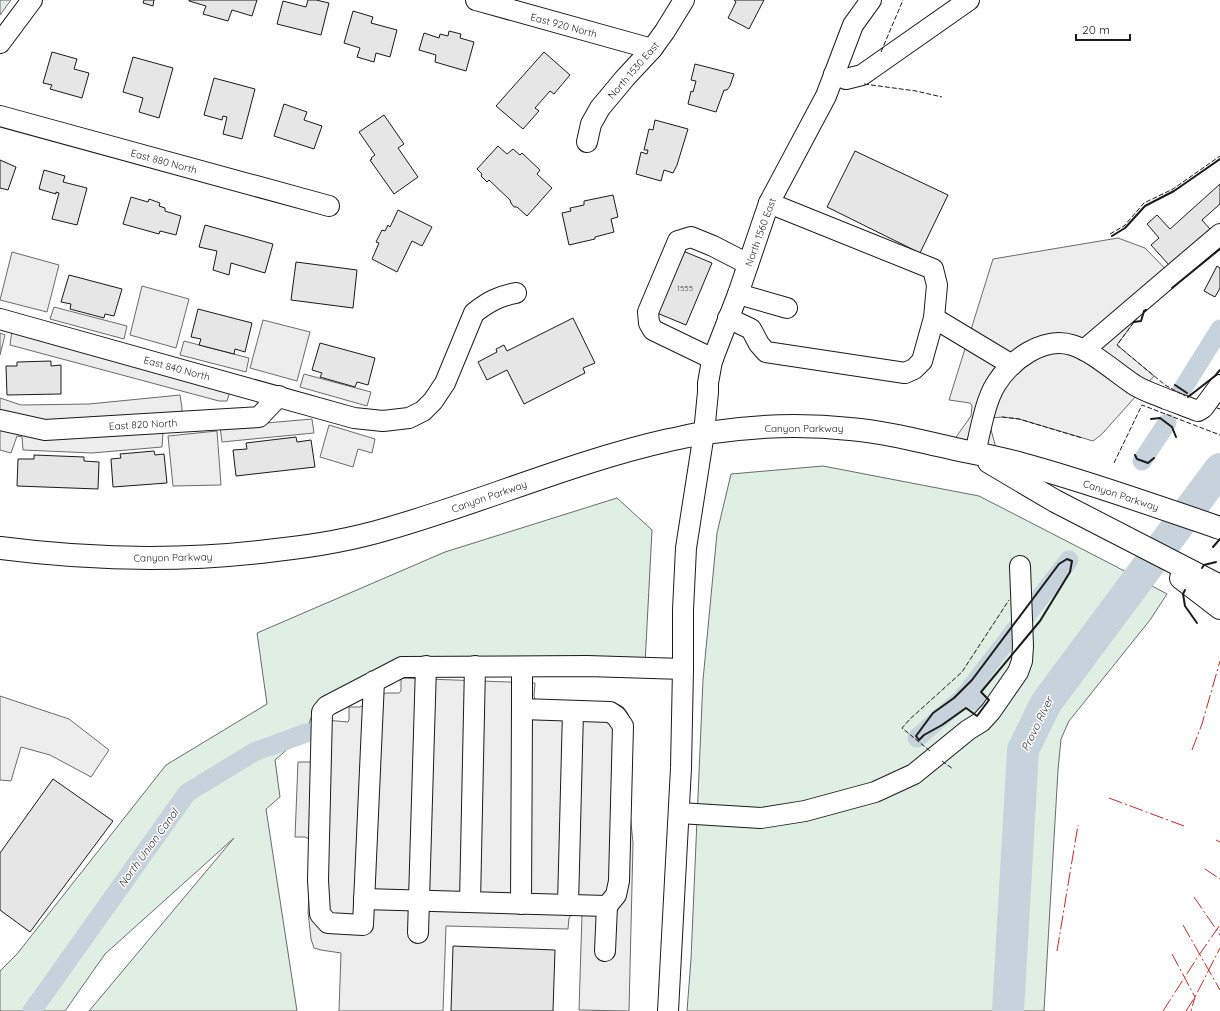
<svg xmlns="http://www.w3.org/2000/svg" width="1220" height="1011" font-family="Quicksand,sans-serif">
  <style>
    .green { fill: #e0efe3; stroke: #6a6a6a }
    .parking { fill: #ededed; stroke: #6a6a6a }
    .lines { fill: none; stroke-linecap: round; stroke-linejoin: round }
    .canal { stroke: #c6d2dc; stroke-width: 19 }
    .river { stroke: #c6d2dc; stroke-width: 32 }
    .building { fill: #e6e6e6; stroke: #1a1a1a }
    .minor-casing { stroke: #1a1a1a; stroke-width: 22 }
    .highway-casing { stroke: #1a1a1a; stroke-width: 24 }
    .minor { stroke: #fff; stroke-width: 20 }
    .highway { stroke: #fff; stroke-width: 22 }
    .fence { stroke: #1a1a1a; stroke-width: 1; stroke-dasharray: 5 2; stroke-linecap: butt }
    .wall { stroke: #1a1a1a; stroke-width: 2 }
    .power { stroke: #c62828; stroke-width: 1; stroke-dasharray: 14 3 2 3; stroke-linecap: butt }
    .labels { text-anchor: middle; stroke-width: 3; stroke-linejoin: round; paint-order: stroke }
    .number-label { font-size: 8px; fill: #4d4d4d }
    .street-label { font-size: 10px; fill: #1a1a1a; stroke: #fff }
    .water-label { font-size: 11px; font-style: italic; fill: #1a1a1a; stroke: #fff }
  </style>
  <rect width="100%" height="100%" fill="#fff"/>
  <!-- green -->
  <g class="green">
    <polygon points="0,0 11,0 0,15"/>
    <polygon points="823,466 979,496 1115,566 1167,594 1150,620 1069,721 1061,739 1058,770 1044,1011 687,1011 691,959 703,680 717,533 731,474"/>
    <polygon points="617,498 652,530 645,664 400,664 313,712 306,733 275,760 280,797 266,809 297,1011 89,1011 234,838 105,954 65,1011 0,1011 0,971 17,954 166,765 267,704 257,633 445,552"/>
  </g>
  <!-- parking -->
  <g class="parking">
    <polygon points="1118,238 1145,248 1179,283 1144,311 1134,322 1117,345 1154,376 1102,434 1093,441 1019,419 1002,417 992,418 990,426 999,459 949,447 971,416 972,406 970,403 949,400 993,259"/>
    <polygon points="12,252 59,265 47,312 0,300"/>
    <polygon points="142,286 189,299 176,348 130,335"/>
    <polygon points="54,307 127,326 124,339 50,319"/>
    <polygon points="263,320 310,332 297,381 250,368"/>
    <polygon points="12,330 230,391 227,401 219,401 10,345"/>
    <polygon points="0,333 5,335 0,355"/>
    <polygon points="184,341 249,358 246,372 180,355"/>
    <polygon points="304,374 371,392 367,406 300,387"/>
    <polygon points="180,395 182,408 181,431 163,432 162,447 92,453 23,450 22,437 17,436 11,453 0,450 0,398 21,405 89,404"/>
    <polygon points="312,419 314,433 222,442 220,427"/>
    <polygon points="329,425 375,439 372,453 358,449 353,467 320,457"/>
    <polygon points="217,431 221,485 173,486 168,436"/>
    <polygon points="401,678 535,683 534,696 535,699 538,701 615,703 623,707 627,712 631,721 630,813 633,843 629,1011 579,1010 582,914 572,914 569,918 568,929 446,926 443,1011 339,1011 341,953 321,950 314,948 311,939 308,912 310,880 309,839 305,837 295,837 298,762 311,762 314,719 348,722 349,719 349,707 360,707 386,693 399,693 401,691"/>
    <polygon points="0,696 69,719 109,750 91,777 50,755 21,747 11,781 0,780"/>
  </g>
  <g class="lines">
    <!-- canal -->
    <g class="canal">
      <polyline points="1182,390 1220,329"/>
      <polyline points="1142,461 1167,423"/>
      <polyline points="962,699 969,697 984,707"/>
      <polyline points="917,738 962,699 1069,560"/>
      <polyline points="32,1011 187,793 254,752 306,733"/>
    </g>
    <!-- river -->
    <polyline class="river" points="1008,1011 1023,750 1046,703 1220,469"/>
  </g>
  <!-- building -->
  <g class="building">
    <polygon points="144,0 154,0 153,6 143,3"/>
    <polygon points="189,0 257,0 252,16 232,10 228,21 203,14 206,6 189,1"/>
    <polygon points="308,0 316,0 329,3 321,35 277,24 283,1 306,7"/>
    <polygon points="734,0 764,0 749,29 728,18 736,2"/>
    <polygon points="353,11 373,17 371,23 397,30 390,57 376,53 374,62 357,57 360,48 344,43"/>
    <polygon points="449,31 461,34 460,38 474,42 466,71 435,62 436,55 419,50 424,33 439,38 440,34 448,36"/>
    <polygon points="52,52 77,59 74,69 89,73 82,98 50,89 52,85 43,83"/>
    <polygon points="544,52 570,75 554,94 550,91 535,108 539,111 523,129 496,106"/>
    <polygon points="133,57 173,68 159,118 139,112 143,98 123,92"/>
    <polygon points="695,64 734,74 730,86 727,90 724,90 716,112 688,104 691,91 693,92 696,81 691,80"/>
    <polygon points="214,78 255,89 242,139 223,134 227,117 223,116 222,120 204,115"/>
    <polygon points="284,104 307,112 304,120 322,126 314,149 274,136"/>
    <polygon points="384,115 404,144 398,148 418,177 394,194 370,160 372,159 371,158 375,155 359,132"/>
    <polygon points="655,120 688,129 677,165 673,173 664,170 661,181 636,174 641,152 647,154 648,150 644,150 649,129 653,130"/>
    <polygon points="498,146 507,154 513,149 520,155 522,153 540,170 537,174 552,188 527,216 517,207 514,207 511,203 510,200 489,180 487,182 481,176 482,174 477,169"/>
    <polygon points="855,151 948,195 920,253 827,207"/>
    <polygon points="0,160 16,167 8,190 0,188"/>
    <polygon points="44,170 65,176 63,182 87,188 77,225 52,219 59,193 56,192 56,194 39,189"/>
    <polygon points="1220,184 1220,204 1202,220 1210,229 1169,265 1151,245 1159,238 1147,224 1157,215 1170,229"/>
    <polygon points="613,195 618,217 611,219 614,232 595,237 595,239 569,245 562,213 571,211 570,208 584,205 584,201"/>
    <polygon points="131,197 148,202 149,199 160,203 159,206 165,208 165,211 181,216 176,235 160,231 159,234 123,224"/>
    <polygon points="398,210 432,227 422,246 412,241 397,272 372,259 379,243 376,242 382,230 385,231 388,225 390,227"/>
    <polygon points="205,225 273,244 265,273 231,263 229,275 213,270 217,251 199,247"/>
    <polygon points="683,251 712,263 686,325 657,313"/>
    <polygon points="296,262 357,270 353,308 291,300"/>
    <polygon points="1217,266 1220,268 1220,288 1215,297 1204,291"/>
    <polygon points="69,275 122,289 114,316 105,314 104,318 70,309 71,304 61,302"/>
    <polygon points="198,309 252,323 245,352 235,349 234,354 199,345 201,339 191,337"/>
    <polygon points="573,318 595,363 583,368 585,373 524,404 507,370 487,380 478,362 497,352 496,349 504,345 507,351"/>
    <polygon points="320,343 375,358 368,385 357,382 355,387 320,377 322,373 312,370"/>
    <polygon points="51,361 51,366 61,365 61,394 7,395 6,366 17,366 17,362"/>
    <polygon points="296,437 297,442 311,440 315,467 236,476 233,450 247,449 246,443"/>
    <polygon points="154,451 155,455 164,454 167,483 113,487 111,459 121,458 120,454"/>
    <polygon points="34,455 84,457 84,461 99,462 98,489 17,486 18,459 34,459"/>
    <polygon points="53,779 113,821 30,932 0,910 0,853"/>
    <polygon points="453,946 555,950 553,1011 451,1011"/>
  </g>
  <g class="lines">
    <!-- minor casing -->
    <g class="minor-casing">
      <g id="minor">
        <polyline points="476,0 652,49"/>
        <polyline points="0,43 32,0"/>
        <polyline points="834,74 846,79 862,75 969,0"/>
        <polyline points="0,116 329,206"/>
        <polyline points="587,142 591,124 600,108 625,78 652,49 665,31 684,0"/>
        <polyline points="738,294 787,308"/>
        <polyline points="728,318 751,329 759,344 766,352 905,373 914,369 922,361 934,318 937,285 933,269 769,203"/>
        <polyline points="934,318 1012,365"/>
        <path d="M0,319L354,418L383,421L409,418L423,411L433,401L445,383L474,313C488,302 499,296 516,293"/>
        <polyline points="1084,350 1220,234"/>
        <polyline points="713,359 653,330 649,323 648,312 678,241 691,237 713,246 748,264"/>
        <polyline points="0,420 45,430 259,417 279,396"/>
        <path d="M975,453C980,433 985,401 996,384C1011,360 1043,336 1072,345C1092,351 1115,372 1133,384C1143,391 1155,394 1166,399C1177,403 1187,407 1198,411L1203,408L1220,385"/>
        <polyline points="522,667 522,709 610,712 616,716 623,726 619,881 616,895 607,906"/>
        <polyline points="374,681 363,925 328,923 320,914 318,880 322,712 327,706 402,667 587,666 683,669"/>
        <polyline points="679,813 761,818 805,811 875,792 914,774 968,730 981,722 991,711 1018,672 1022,661 1023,646 1020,566"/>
        <polyline points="364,899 607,906 605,951"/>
        <polyline points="470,902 475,666"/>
        <polyline points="521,904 522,709"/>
        <polyline points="568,905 573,711"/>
        <polyline points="418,933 426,666"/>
        <polyline points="668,1011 681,768 683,669 683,610 686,548 704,433 708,392 708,383 712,361 738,294 769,203 826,96 853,25 871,0"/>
      </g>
    </g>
    <!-- highway casing -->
    <g class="highway-casing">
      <g id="highway">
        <polyline points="989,462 1055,501 1220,586"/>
        <path d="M0,548C92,560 184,562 276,550C314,546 350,540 387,529C482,502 572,462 669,440C681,438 693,434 706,433C752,426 804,424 850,429C885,432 920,441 955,449C978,454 1000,458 1022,464C1089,482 1155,506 1220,528"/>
        <polyline points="1181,578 1220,608"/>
      </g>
    </g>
    <!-- minor -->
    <use href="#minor" class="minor"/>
    <!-- highway -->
    <use href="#highway" class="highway"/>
    <!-- fence -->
    <g class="fence">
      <polyline points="881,52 903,0"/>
      <polyline points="864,84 916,91 942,97"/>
      <polyline points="1110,234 1124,226 1144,203 1173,189 1220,156"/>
      <polyline points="1134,322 1117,345 1165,385 1185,396"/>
      <polyline points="1217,408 1220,409"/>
      <polyline points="1002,417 1019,419 1082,438"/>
      <polyline points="1114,463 1142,405 1220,435"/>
      <polyline points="930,751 902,728 910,719 962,672 1009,600"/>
      <polyline points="942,761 953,769"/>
    </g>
    <!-- wall -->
    <g class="wall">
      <polyline points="1112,236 1125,228 1145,206 1174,191 1220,159"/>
      <polyline points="1172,288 1220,249"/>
      <polyline points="1134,322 1141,321 1144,311 1146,310"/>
      <polyline points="1175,385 1187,393"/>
      <polyline points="1188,397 1215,376 1220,370"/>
      <polyline points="1151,419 1160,418 1172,427 1176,437"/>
      <polyline points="1135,455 1137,459 1148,463 1154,458"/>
      <polyline points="1213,547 1220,539"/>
      <polygon points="1067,559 1072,561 1070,572 1040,621 981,692 989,700 977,716 966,708 942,725 924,735 919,740 916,736 933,713 954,698 972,680 1059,564"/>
      <polyline points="1202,568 1204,565 1216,562"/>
      <polyline points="1185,590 1183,594 1185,606 1197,623"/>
    </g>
    <!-- power -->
    <g class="power">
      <polyline points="1192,750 1202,724 1220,661"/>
      <polyline points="1109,798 1184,826"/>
      <polyline points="1216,840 1220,842"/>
      <polyline points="1205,869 1220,879"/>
      <polyline points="1194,897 1220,935"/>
      <polyline points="1183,925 1220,990"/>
      <polyline points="1057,951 1078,825"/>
      <polyline points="1172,954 1195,997 1191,1011"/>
      <polyline points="1163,1011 1199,955 1220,925"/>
      <polyline points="1186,1011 1195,997 1220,948"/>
    </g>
  </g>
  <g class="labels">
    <!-- number labels -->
    <g class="number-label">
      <text x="685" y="291">1555</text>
    </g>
    <!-- street labels -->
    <g class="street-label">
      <text transform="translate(564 25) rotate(15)" y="4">East 920 North</text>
      <text transform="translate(633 70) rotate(-49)" y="4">North 1530 East</text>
      <text transform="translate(164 161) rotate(15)" y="4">East 880 North</text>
      <text transform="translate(760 232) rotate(-70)" y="4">North 1560 East</text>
      <text transform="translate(177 368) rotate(15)" y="4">East 840 North</text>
      <text transform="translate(143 424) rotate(-3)" y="4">East 820 North</text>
      <text x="804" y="432">Canyon Parkway</text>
      <text transform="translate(1121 495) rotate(18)" y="4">Canyon Parkway</text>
      <text transform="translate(489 496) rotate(-19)" y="4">Canyon Parkway</text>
      <text transform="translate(173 557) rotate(-1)" y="4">Canyon Parkway</text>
    </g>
    <!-- water labels -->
    <g class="water-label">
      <text transform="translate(1037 724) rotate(-64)" y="4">Provo River</text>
      <text transform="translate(148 848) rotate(-54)" y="4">North Union Canal</text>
    </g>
  </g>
  <!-- scale -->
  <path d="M1076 34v6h54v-6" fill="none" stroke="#1a1a1a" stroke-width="2"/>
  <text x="1082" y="34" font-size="12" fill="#1a1a1a" stroke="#ffffff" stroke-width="3" paint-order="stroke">20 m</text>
</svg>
